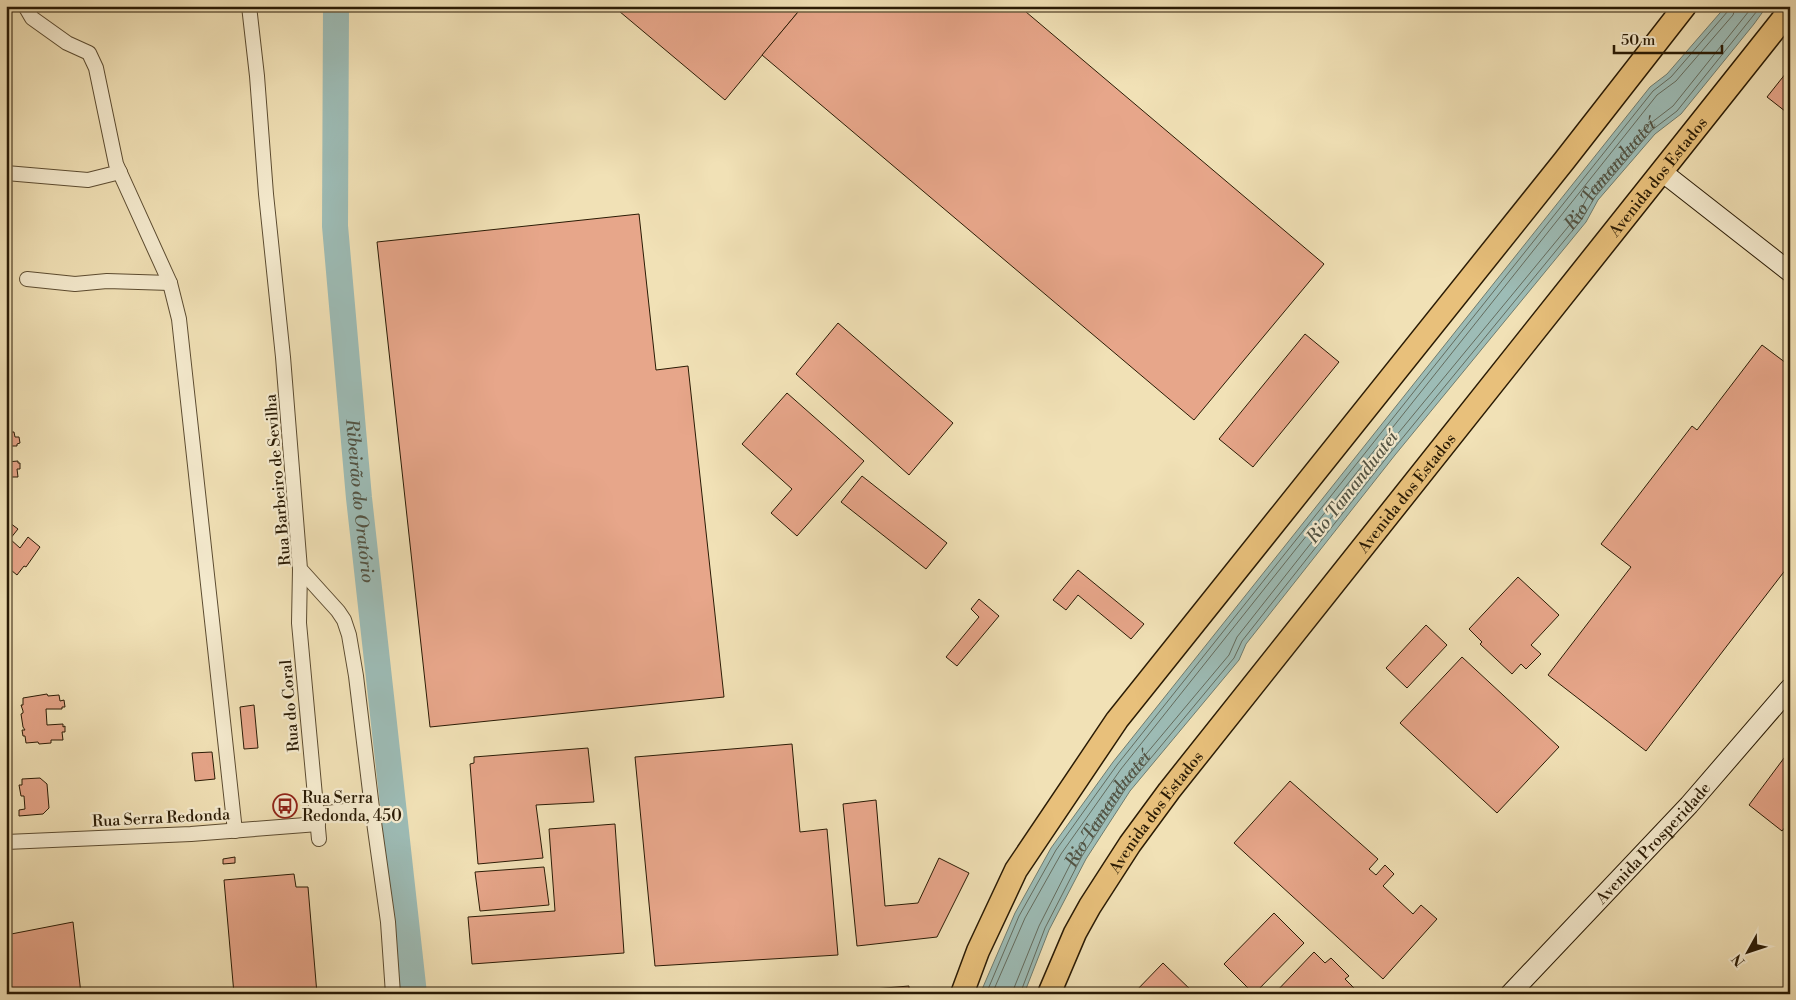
<svg xmlns="http://www.w3.org/2000/svg" width="1796" height="1000" font-family="'Libre Bodoni',serif">
  <style>
    .water { fill: #9dbcb6; stroke: #6f7c6f }
    .lines { fill: none; stroke-linecap: round; stroke-linejoin: round }
    .shore { stroke: #646c5e; stroke-width: 1 }
    .river { stroke: #9dbcb6; stroke-width: 26 }
    .building { fill: #e7a68a; stroke: #2a1b05 }
    .minor-casing { stroke: #5c4c31; stroke-width: 16 }
    .secondary-casing { stroke: #2a1b05; stroke-width: 21 }
    .trunk-casing { stroke: #2a1b05; stroke-width: 25 }
    .minor { stroke: #f6ecd0; stroke-width: 14 }
    .secondary { stroke: #f6ecd0; stroke-width: 19 }
    .trunk { stroke: #e8c07b; stroke-width: 22 }
    .labels { text-anchor: middle; stroke-width: 4.5; stroke-linejoin: round; paint-order: stroke }
    .street-label { font-size: 16px; fill: #2a1b05; stroke: #f6ecd0 }
    .poi-label { font-size: 16px; fill: #2a1b05; stroke: #f6ecd0; text-anchor: start }
    .water-label { font-size: 18px; font-style: italic; fill: #525343; stroke: #f6ecd0 }
  </style>
  <rect width="100%" height="100%" fill="#f1e1b6"/>
  <filter id="stains"><feTurbulence type="fractalNoise" baseFrequency=".004" numOctaves="4"/><feColorMatrix values="0 0 0 0 .2 0 0 0 0 .09 0 0 0 0 .02 0 0 0 .5 -.17"/></filter>
  <radialGradient id="worn" r=".72"><stop offset=".6" stop-color="#630" stop-opacity="0"/><stop offset="1" stop-color="#630" stop-opacity=".3"/></radialGradient>
  <!-- water -->
  <polygon class="water" points="1726,6 1767,6 1754,24 1681,114 1655,134 1598,200 1586,222 1395,455 1246,644 1239,660 1130,791 1086,859 1049,930 1024,994 980,994 1015,913 1051,848 1113,762 1650,87 1667,74"/>
  <g class="lines">
    <!-- shore -->
    <g class="shore">
      <polyline points="986,994 1019,916 1056,850 1117,765 1653,91 1671,77 1728,11 1729,6"/>
      <polyline points="992,994 1025,918 1061,854 1121,769 1657,95 1676,81 1733,15 1736,6"/>
      <path id="s1" d="M1013,994L1014,988L1039,926L1076,853L1121,784L1229,655L1237,637L1386,448L1577,216L1590,193L1647,126L1673,106L1753,6"/>
      <polyline points="1020,994 1045,928 1082,856 1126,788 1234,658 1242,641 1391,452 1582,219 1595,197 1652,130 1677,111 1761,6"/>
    </g>
    <!-- river -->
    <path class="river" id="s2" d="M336,6L335,226L359,498L414,994"/>
  </g>
  <!-- building -->
  <g class="building">
    <polygon points="613,6 803,6 725,100"/>
    <polygon points="803,6 1019,6 1324,264 1194,420 762,55"/>
    <polygon points="1790,68 1790,115 1767,97"/>
    <polygon points="639,214 656,370 688,366 724,697 430,727 377,242"/>
    <polygon points="838,323 953,423 909,475 796,374"/>
    <polygon points="1305,334 1339,362 1253,467 1219,439"/>
    <polygon points="1762,345 1790,366 1790,564 1646,751 1548,675 1631,567 1601,544 1692,426 1697,430"/>
    <polygon points="787,393 864,461 797,536 771,513 792,489 742,444"/>
    <polygon points="6,432 14,432 15,437 19,437 20,443 17,444 17,446 6,446"/>
    <polygon points="18,461 18,463 20,463 20,469 17,469 18,477 6,477 6,462"/>
    <polygon points="862,476 947,543 926,569 841,502"/>
    <polygon points="6,520 18,529 10,539 20,548 28,537 40,547 26,567 24,566 17,575 6,566 10,559 6,555"/>
    <polygon points="1078,570 1144,624 1131,639 1078,595 1066,610 1053,600"/>
    <polygon points="1518,577 1559,615 1531,645 1541,654 1526,669 1521,664 1512,674 1480,644 1482,642 1469,629"/>
    <polygon points="979,599 999,616 957,666 946,657 979,617 971,609"/>
    <polygon points="1426,625 1447,645 1407,688 1386,668"/>
    <polygon points="1462,657 1559,747 1497,813 1400,723"/>
    <polygon points="47,694 48,696 59,695 60,701 64,700 65,707 62,707 62,709 46,709 47,725 63,724 63,727 65,726 65,732 62,732 63,740 51,740 51,743 39,744 38,742 26,743 25,736 23,736 22,730 25,730 23,727 21,714 23,713 23,711 21,705 23,705 23,698"/>
    <polygon points="254,705 258,748 244,749 240,707"/>
    <polygon points="792,744 800,832 827,829 838,955 655,966 635,757"/>
    <polygon points="588,748 594,802 536,805 543,858 478,864 470,764 474,763 474,757"/>
    <polygon points="1790,750 1790,821 1782,831 1749,805"/>
    <polygon points="212,752 215,779 195,781 192,753"/>
    <polygon points="40,778 47,784 49,808 43,814 19,816 19,810 25,809 24,796 21,796 19,785 22,785 22,779"/>
    <polygon points="1290,781 1378,859 1369,869 1376,875 1385,865 1394,874 1383,886 1413,914 1421,905 1437,919 1383,979 1234,843"/>
    <polygon points="876,800 885,906 918,903 939,858 969,873 937,937 857,946 843,804"/>
    <polygon points="615,824 624,953 472,964 468,917 555,911 549,829"/>
    <polygon points="235,857 235,863 223,864 223,859"/>
    <polygon points="544,867 549,905 480,911 475,872"/>
    <polygon points="294,874 296,887 308,887 317,994 234,994 224,880"/>
    <polygon points="1274,913 1304,943 1254,994 1224,964"/>
    <polygon points="73,922 81,994 8,994 6,982 6,935"/>
    <polygon points="1314,952 1325,963 1331,958 1349,976 1345,979 1360,994 1274,994"/>
    <polygon points="1163,963 1195,994 1133,994"/>
    <polygon points="909,986 909,994 862,994 861,990"/>
  </g>
  <g class="lines">
    <!-- minor casing -->
    <g class="minor-casing">
      <g id="minor">
        <polyline points="25,6 32,18 67,43 89,53 96,68 116,164 170,283 179,319 235,831"/>
        <polyline points="249,6 257,76 266,194 283,357 300,569 338,611 344,620 349,635 356,676 372,808 388,922 393,994"/>
        <polyline points="6,173 88,180 120,172"/>
        <polyline points="27,279 75,284 107,281 170,283"/>
        <polyline points="300,569 299,623 319,839"/>
        <polyline points="317,814 372,808"/>
        <polyline points="6,842 191,834 318,824"/>
      </g>
    </g>
    <!-- secondary casing -->
    <g class="secondary-casing">
      <g id="secondary">
        <polyline points="1661,171 1790,272"/>
        <path id="s3" d="M1510,994L1689,805L1790,688"/>
      </g>
    </g>
    <!-- trunk casing -->
    <g class="trunk-casing">
      <g id="trunk">
        <polyline points="962,994 978,951 1016,870 1117,720 1564,161 1685,6"/>
        <path id="s4" d="M1049,994L1075,933L1090,906L1130,844L1169,791L1790,10"/>
      </g>
    </g>
    <!-- minor -->
    <use href="#minor" class="minor"/>
    <!-- secondary -->
    <use href="#secondary" class="secondary"/>
    <!-- trunk -->
    <use href="#trunk" class="trunk"/>
  </g>
  <!-- icons -->
  <defs>
    <g id="bus-ring" transform="scale(1.25)"><circle r="9.5" fill="#f6ecd0" stroke="#8f2418" stroke-width="1.5"/><path d="M-5-6H5V4H4V6H2V4H-2V6H-4V4H-5ZM-3.5-4V0h7V-4ZM-3.5 1.2v1.5H-2V1.2ZM2 1.2v1.5H3.5V1.2Z" fill="#8f2418"/></g>
  </defs>
  <g fill-rule="evenodd">
    <use href="#bus-ring" x="285" y="806"/>
  </g>
  <g class="labels">
    <!-- street labels -->
    <g class="street-label">
      <text dy="6" stroke="none"><textPath href="#s4" startOffset="1022">Avenida dos Estados</textPath></text>
      <text transform="translate(277 480) rotate(-95)" y="6">Rua Barbeiro de Sevilha</text>
      <text dy="6" stroke="none"><textPath href="#s4" startOffset="618">Avenida dos Estados</textPath></text>
      <text transform="translate(289 706) rotate(-95)" y="6">Rua do Coral</text>
      <text dy="6" stroke="none"><textPath href="#s4" startOffset="212">Avenida dos Estados</textPath></text>
      <text transform="translate(161 817) rotate(-3)" y="6">Rua Serra Redonda</text>
      <text dy="6" stroke="none"><textPath href="#s3" startOffset="208">Avenida Prosperidade</textPath></text>
    </g>
    <!-- poi labels -->
    <g class="poi-label">
      <text x="302" y="803">Rua Serra<tspan x="302" dy="18">Redonda, 450</tspan></text>
    </g>
    <!-- water labels -->
    <g class="water-label">
      <text dy="6" stroke="none"><textPath href="#s1" startOffset="1020">Rio Tamanduateí</textPath></text>
      <text transform="translate(1352 487) rotate(-52)" y="6">Rio Tamanduateí</text>
      <text dy="6" stroke="none"><textPath href="#s2" startOffset="496">Ribeirão do Oratório</textPath></text>
      <text dy="6" stroke="none"><textPath href="#s1" startOffset="209">Rio Tamanduateí</textPath></text>
    </g>
  </g>
  <!-- margin -->
  <rect width="1796" height="1000" fill="none" stroke="#f1e1b6" stroke-width="25"/>
  <rect x="8" y="8" width="1781" height="985" fill="none" stroke="#2a1b05" stroke-width="2.5"/>
  <rect x="12" y="12" width="1771" height="975" fill="none" stroke="#2a1b05"/>
  <!-- north arrow -->
  <g transform="translate(1748 952) rotate(230)" stroke="#f6ecd0" stroke-width="4" paint-order="stroke">
  <path d="M0-4L9 19L0 12L-9 19Z" fill="#2a1b05"/>
  <text y="-8" font-size="14" font-weight="bold" text-anchor="middle" fill="#2a1b05">N</text>
  </g>
  <!-- scale -->
  <path d="M1614 45v8h108v-8" fill="none" stroke="#2a1b05" stroke-width="2.5"/>
  <text x="1621" y="45" font-size="15" fill="#2a1b05" stroke="#f6ecd0" stroke-width="4" paint-order="stroke">50 m</text>
  <rect width="100%" height="100%" filter="url(#stains)"/>
  <rect width="100%" height="100%" fill="url(#worn)"/>
</svg>
